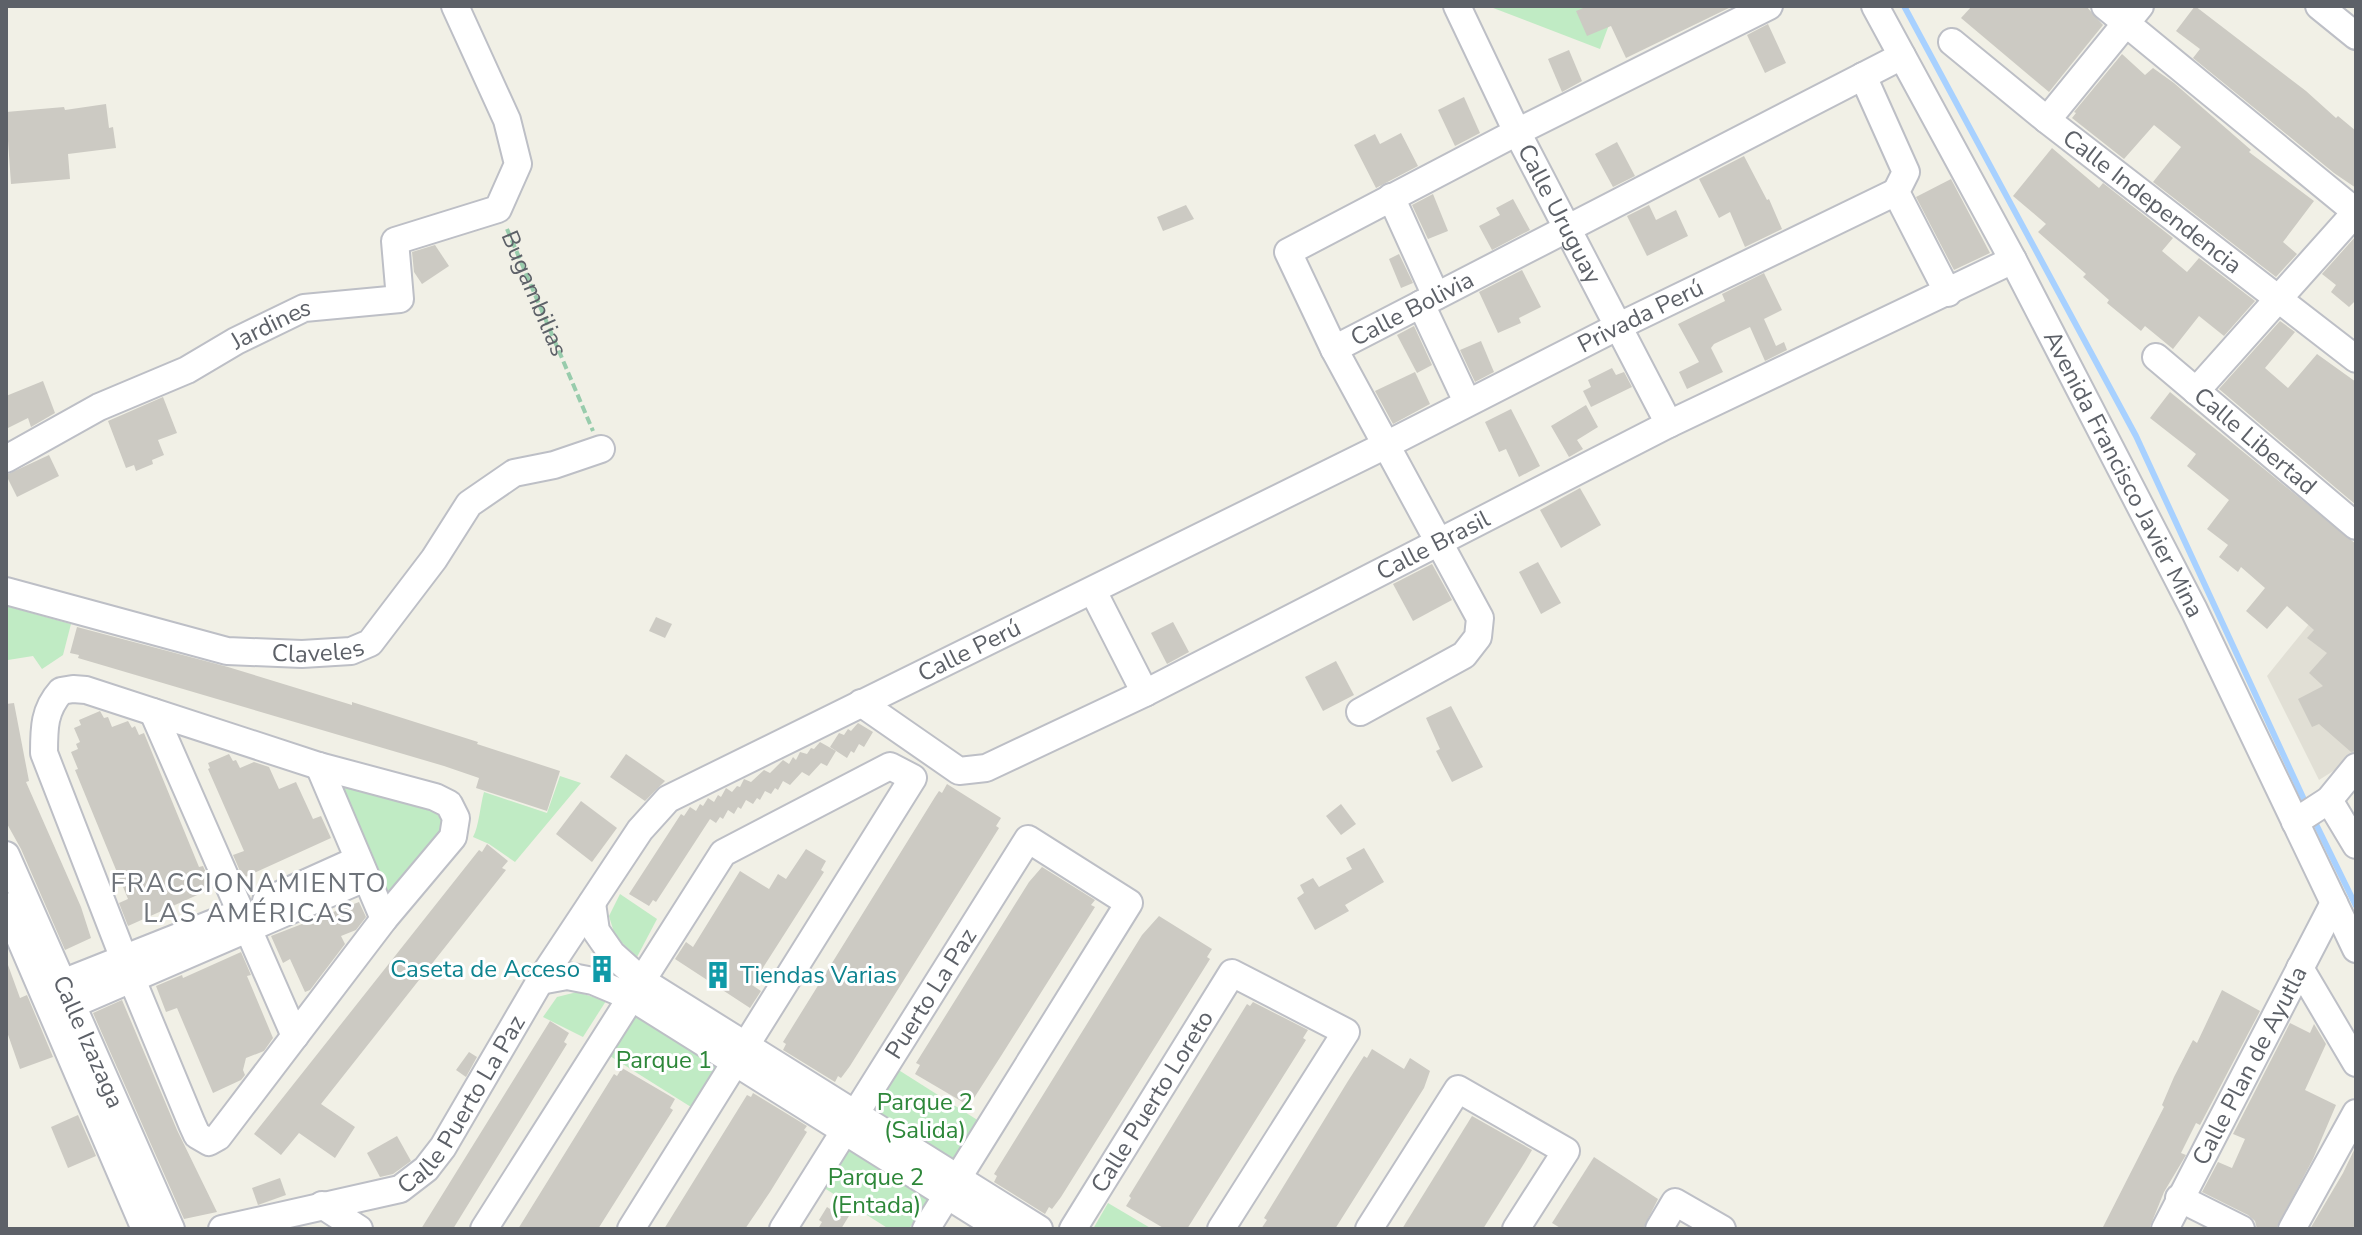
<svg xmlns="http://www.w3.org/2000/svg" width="2362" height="1235" font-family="'Nunito Sans',sans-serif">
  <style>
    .education { fill: #e1dfd5 }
    .green { fill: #c0ebc4 }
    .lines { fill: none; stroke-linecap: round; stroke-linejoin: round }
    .stream { stroke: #a8d1ff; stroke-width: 6 }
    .building { fill: #cccac3 }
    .minor-casing { stroke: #bdbfc6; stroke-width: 30 }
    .path { stroke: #98ccac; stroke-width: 4; stroke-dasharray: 8 4; stroke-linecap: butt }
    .minor { stroke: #fff; stroke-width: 26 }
    .labels { text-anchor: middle; stroke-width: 6; stroke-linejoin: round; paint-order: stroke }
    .street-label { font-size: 24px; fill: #5d6168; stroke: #fff }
    .culture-label { font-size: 24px; fill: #0d838f; stroke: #fff; text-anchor: end }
    .park-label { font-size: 24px; fill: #2d8739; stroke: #fff }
    .neighbourhood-label { font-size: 26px; letter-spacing: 2px; fill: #6e737a; stroke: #fff }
  </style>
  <rect width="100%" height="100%" fill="#f1f0e6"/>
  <!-- education -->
  <polygon class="education" points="2356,566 2356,751 2346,763 2319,780 2267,676"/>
  <!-- green -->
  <g class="green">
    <polygon points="1488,6 1616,6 1600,49"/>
    <polygon points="6,606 71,624 63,655 42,669 33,656 8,660"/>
    <path d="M560,776L581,783L515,862L489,844L473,837C479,826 480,806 484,792L547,813Z"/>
    <polygon points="339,784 435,812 443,820 443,828 389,893 386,893"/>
    <polygon points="620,894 657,919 637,957 615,936 609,916"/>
    <polygon points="577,992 606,1001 583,1037 543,1017 557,997"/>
    <polygon points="637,1013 718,1065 691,1107 610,1056"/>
    <polygon points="897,1069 979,1121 952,1163 870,1112"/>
    <polygon points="849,1144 930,1196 909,1229 889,1229 821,1186"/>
    <polygon points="1108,1203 1152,1229 1093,1229"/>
  </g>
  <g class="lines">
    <!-- stream -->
    <g class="stream">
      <polyline points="1904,6 2136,436 2307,806"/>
      <polyline points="2314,820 2356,906"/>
    </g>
  </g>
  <!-- building -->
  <g class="building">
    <polygon points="1588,6 1733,6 1626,58 1611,26 1587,36 1576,11"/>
    <polygon points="1972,6 2086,6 2103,25 2049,92 1961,18"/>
    <polygon points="2195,6 2306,91 2336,118 2338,116 2356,131 2356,188 2334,173 2193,58 2200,49 2176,31"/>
    <polygon points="1768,24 1786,63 1765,73 1747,35"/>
    <polygon points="1569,50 1582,81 1562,92 1548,59"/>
    <polygon points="2122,54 2145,75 2153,68 2174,83 2251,150 2249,152 2314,201 2283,242 2297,254 2276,277 2153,182 2181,147 2154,125 2124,159 2072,118 2076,113 2074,112"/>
    <polygon points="1464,97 1480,133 1455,146 1438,110"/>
    <polygon points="106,104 109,128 113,127 116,148 68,154 70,179 11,184 6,112 64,107 65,110"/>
    <polygon points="1401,133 1418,166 1376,188 1354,145 1375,134 1380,144"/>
    <polygon points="1617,142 1635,176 1613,187 1595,154"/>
    <polygon points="2052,148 2099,188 2103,183 2173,238 2162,251 2187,272 2199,258 2255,301 2224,336 2199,316 2173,349 2145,326 2141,331 2107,303 2109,300 2083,277 2086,274 2038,232 2046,224 2013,196"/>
    <polygon points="1744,156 1767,200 1769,199 1782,229 1745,247 1730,212 1719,218 1699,179"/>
    <polygon points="1951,179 1990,253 1954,270 1916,197"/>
    <polygon points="1433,194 1448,231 1428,239 1412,205"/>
    <polygon points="1513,199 1530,230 1492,250 1479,226 1500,215 1496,208"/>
    <polygon points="1186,205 1194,219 1163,231 1157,217"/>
    <polygon points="1649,205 1656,220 1676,210 1688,236 1647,256 1627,216"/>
    <polygon points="2356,236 2356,300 2349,307 2331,292 2336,285 2322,274"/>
    <polygon points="435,245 449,266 422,284 414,272 412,252"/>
    <polygon points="1399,254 1413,283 1401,288 1389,259"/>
    <polygon points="1522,270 1541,307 1519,318 1521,323 1498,333 1479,292"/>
    <polygon points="1764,273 1782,310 1764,319 1776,346 1784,342 1787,350 1765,361 1750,327 1714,344 1711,348 1723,372 1687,389 1679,372 1699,362 1678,324 1725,301 1722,294"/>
    <polygon points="2280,321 2295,332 2265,368 2288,388 2317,354 2356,382 2356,505 2219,389"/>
    <polygon points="1414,326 1432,365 1417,373 1397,335"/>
    <polygon points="1481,341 1494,372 1475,382 1460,350"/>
    <polygon points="1612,368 1616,375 1624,372 1632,387 1591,407 1583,391 1591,387 1588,380"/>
    <polygon points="1415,372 1430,404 1393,424 1375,391"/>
    <polygon points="43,381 55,413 31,427 28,418 6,429 6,396"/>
    <polygon points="2170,392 2356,544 2356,751 2351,752 2319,724 2312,727 2298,699 2323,686 2309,673 2327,653 2307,638 2314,630 2287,606 2267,629 2246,611 2265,588 2241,567 2238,572 2219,557 2228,545 2207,529 2229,500 2187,466 2196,454 2150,418"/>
    <polygon points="163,397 177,433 158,440 164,455 152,460 153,464 136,471 134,465 126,468 108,421"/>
    <polygon points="1586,405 1598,427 1577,440 1583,449 1569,457 1551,426"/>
    <polygon points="1511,409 1540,466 1519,477 1506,449 1499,452 1485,422"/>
    <polygon points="49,455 59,476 17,497 6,475"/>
    <polygon points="1580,488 1601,525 1561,548 1540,510"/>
    <polygon points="1538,562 1561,603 1541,614 1519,572"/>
    <polygon points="1432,564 1452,600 1413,621 1393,584"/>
    <polygon points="656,617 672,624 665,638 649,631"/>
    <polygon points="1173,622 1189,652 1167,664 1151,633"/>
    <polygon points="77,627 228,667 352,705 352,702 478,742 477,744 560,771 547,811 476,788 479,778 444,766 78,658 79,655 70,653"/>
    <polygon points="1336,661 1354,695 1323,711 1305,677"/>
    <polygon points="14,703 29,781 26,782 81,907 91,938 65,950 21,849 6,822 6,704"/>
    <polygon points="1451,706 1483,767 1452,782 1436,751 1440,749 1426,718"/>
    <polygon points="100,711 104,718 108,717 112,727 128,721 132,728 135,726 139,735 144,733 199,867 203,866 213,888 128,926 119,903 128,899 75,770 78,769 71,752 78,749 76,744 80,742 74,728 81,725 79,720"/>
    <polygon points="858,723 873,732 864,747 859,744 854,753 851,751 847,758 830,747 839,733 844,735 848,729 851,731"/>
    <polygon points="820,742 836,751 827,766 821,763 809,776 802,772 790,785 783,781 778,790 775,788 771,794 765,791 760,800 757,798 753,804 746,800 741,809 738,807 734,814 728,810 723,819 720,817 716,823 710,819 656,902 653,900 649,906 629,894 681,814 684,816 690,807 696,811 700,804 703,806 708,798 714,802 718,795 721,797 726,788 732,792 737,786 740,787 744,779 751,782 764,770 770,773 783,760 789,764 793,757 796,760 800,752 807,754 811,748 814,749"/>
    <polygon points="229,754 233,761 236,760 240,768 254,762 269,767 279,789 296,782 313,819 321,816 331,838 243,878 233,855 244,851 208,769 210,768 208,763"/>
    <polygon points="626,754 665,781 645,801 610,777"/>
    <polygon points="947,784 1001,818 996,826 999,828 850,1066 841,1078 838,1076 835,1082 783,1050 786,1044 783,1042 935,797 939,791 942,793"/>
    <polygon points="581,801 617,828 592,862 556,834"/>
    <polygon points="1341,804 1356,824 1341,835 1326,816"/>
    <polygon points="487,844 508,861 502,868 506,870 321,1104 355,1127 335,1158 299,1133 281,1155 254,1134 479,850 482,852"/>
    <polygon points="1364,848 1384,882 1345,905 1349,911 1315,930 1297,898 1304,893 1300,885 1313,878 1319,887 1352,869 1346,858"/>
    <polygon points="806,849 826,861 821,870 824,872 752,985 761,991 750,1008 675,959 686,942 693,947 740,871 769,889 778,874 786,879"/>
    <polygon points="1042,867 1095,900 1091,905 1095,907 1001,1056 974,1098 972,1096 966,1104 915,1074 920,1065 916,1063 1029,882"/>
    <polygon points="359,902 366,917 356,930 341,936 345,944 310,990 305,992 290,959 283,963 271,936"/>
    <polygon points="1159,916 1212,949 1207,957 1210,959 1061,1197 1052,1209 1049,1207 1045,1214 994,1182 997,1176 994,1174 1142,935"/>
    <polygon points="241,952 251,975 247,976 273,1038 264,1051 246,1058 243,1070 245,1075 241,1080 213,1093 177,1008 166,1012 156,986 182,975 183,978"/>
    <polygon points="8,965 20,998 27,995 53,1057 20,1069 6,1029"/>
    <polygon points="2222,990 2260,1011 2200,1125 2196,1123 2181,1153 2186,1155 2164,1192 2149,1229 2102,1229 2164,1107 2162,1105 2174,1077 2193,1040 2197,1043"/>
    <polygon points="122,1000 177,1130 217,1212 184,1219 93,1013"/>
    <polygon points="1253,1002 1308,1030 1303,1038 1306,1040 1187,1229 1165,1229 1126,1206 1131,1198 1129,1196 1247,1004 1250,1006"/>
    <polygon points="550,1021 569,1033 564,1042 567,1044 461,1216 453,1229 421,1229"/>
    <polygon points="2290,1023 2310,1033 2314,1024 2326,1044 2305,1090 2336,1105 2313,1159 2276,1229 2257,1229 2255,1221 2248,1215 2202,1192 2218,1162 2232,1168 2245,1139 2233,1134"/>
    <polygon points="1372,1049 1404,1069 1410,1058 1430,1071 1424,1088 1335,1229 1261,1229 1267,1220 1264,1218 1348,1081 1364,1056 1367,1058"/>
    <polygon points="469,1052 477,1057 466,1077 456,1070"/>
    <polygon points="622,1068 675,1099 670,1108 673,1110 598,1229 518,1229 614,1074 617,1076"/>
    <polygon points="753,1093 807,1126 804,1130 807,1132 770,1192 745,1229 664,1229 747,1095 751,1097"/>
    <polygon points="78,1115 96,1156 68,1168 51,1127"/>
    <polygon points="1472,1116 1532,1150 1525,1162 1483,1229 1402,1229"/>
    <polygon points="397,1136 411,1161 393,1174 380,1177 367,1153"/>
    <polygon points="2356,1146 2356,1229 2310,1229 2343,1173"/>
    <polygon points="1594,1157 1658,1199 1643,1229 1562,1229 1552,1223"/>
    <polygon points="280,1178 286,1195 258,1205 252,1188"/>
    <polygon points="835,1201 852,1211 841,1229 818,1229 822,1222 819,1220 827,1207 830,1209"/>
  </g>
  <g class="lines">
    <!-- minor casing -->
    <g class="minor-casing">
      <g id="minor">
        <path id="s2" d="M1457,6L1517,132L1669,424"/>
        <path id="s3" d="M1875,6L2013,260L2194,610L2356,949"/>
        <polyline points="2105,6 2356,212"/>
        <polyline points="2319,6 2356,36"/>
        <path id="s4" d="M1952,42L2047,120L2356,359"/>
        <polyline points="1863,76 1906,172 1896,192 1948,293"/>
        <polyline points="2047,120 2140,6"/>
        <polyline points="1391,197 1436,296"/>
        <polyline points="1421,304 1467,402"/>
        <path id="s5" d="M1334,349L1902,56"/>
        <path id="s6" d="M2156,357L2356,526"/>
        <polyline points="2196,391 2356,212"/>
        <path id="s7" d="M6,459L99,407L187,370L236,341L304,308L400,299L395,241L498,209L518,164L507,120L455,6"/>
        <path id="s8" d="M6,591L227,651L302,654L351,651L370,643L434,559L469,504L514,473L554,465L601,449"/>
        <polyline points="1093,591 1145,693"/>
        <path d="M73,689L86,690L319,766L435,797L449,804L456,818L453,837L384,919L218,1137L209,1142L197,1135L192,1124L131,977L44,753C44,728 44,710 61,691Z"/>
        <path id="s9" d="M861,703L959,771L986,768L1145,693L1669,424L2013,260"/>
        <polyline points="153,712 295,1036"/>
        <polyline points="1360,712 1464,655 1478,637 1480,618 1334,349 1288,252 1517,132 1769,6"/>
        <polyline points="319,766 384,919"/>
        <polyline points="2329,800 2356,845"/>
        <polyline points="2295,822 2329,800 2356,767"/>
        <path id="s10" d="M6,855L171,1229"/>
        <polyline points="266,901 357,860"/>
        <polyline points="592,903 596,931 612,954 641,980 1039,1229"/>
        <polyline points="6,906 145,1229"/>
        <polyline points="2300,968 2356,1063"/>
        <polyline points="540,981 567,976 593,981 631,997 1001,1229"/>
        <polyline points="47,989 226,918"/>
        <polyline points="55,1012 365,878"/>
        <polyline points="2179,1198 2241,1229"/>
        <polyline points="322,1205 359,1229"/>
        <path id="s11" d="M222,1229L400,1189L426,1169L443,1147L540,981L640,830L668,799L1386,445L1617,327L1896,192"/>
        <polyline points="484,1229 723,853 890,766 913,778 631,1229"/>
        <path id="s12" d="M783,1229L1028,839L1129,903L926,1229"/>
        <path id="s13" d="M1073,1229L1232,973L1346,1032L1221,1229"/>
        <polyline points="1369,1229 1458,1089 1566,1151 1516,1229"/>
        <polyline points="1659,1229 1675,1202 1722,1229"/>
        <path id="s14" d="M2165,1229L2334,903"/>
        <polyline points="2292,1229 2356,1113"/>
      </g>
    </g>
    <!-- path -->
    <path class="path" id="s1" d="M507,229L593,431"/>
    <!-- minor -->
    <use href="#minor" class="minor"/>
  </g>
  <!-- icons -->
  <defs>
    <g id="building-bare" transform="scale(2.16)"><path d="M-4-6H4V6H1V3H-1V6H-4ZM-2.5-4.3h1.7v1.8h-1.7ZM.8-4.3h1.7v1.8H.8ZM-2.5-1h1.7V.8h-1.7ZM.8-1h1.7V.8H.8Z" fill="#0f9aa8" stroke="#fff" stroke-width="2.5" paint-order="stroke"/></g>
  </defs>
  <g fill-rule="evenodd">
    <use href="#building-bare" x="602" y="969"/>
    <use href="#building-bare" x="718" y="975"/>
  </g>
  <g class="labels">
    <!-- street labels -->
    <g class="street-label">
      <text dy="8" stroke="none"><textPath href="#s4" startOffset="256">Calle Independencia</textPath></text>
      <text dy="8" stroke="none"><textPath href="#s2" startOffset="232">Calle Uruguay</textPath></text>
      <text dy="8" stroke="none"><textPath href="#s1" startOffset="70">Bugambilias</textPath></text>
      <text dy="8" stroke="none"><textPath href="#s5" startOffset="88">Calle Bolivia</textPath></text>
      <text dy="8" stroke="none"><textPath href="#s11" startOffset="1744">Privada Perú</textPath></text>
      <text dy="8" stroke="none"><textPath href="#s7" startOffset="298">Jardines</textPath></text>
      <text dy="8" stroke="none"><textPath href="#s6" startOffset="130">Calle Libertad</textPath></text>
      <text dy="8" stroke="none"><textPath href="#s3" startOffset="530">Avenida Francisco Javier Mina</textPath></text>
      <text dy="8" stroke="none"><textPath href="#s9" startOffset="646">Calle Brasil</textPath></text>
      <text dy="8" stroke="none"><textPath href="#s8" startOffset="320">Claveles</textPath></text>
      <text dy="8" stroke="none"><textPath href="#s11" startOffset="994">Calle Perú</textPath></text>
      <text dy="8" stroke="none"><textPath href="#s12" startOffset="278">Puerto La Paz</textPath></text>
      <text dy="8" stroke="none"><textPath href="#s10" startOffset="204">Calle Izazaga</textPath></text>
      <text dy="8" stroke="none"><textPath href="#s14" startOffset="184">Calle Plan de Ayutla</textPath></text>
      <text dy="8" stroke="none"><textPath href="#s11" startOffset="288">Calle Puerto La Paz</textPath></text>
      <text dy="8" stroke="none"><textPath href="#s13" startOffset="150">Calle Puerto Loreto</textPath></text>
    </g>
    <!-- culture labels -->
    <g class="culture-label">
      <text x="580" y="977">Caseta de Acceso</text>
      <text x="740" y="983" text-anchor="start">Tiendas Varias</text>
    </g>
    <!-- park labels -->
    <g class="park-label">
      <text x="664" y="1068">Parque 1</text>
      <text x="925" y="1110">Parque 2<tspan x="925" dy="28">(Salida)</tspan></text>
      <text x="876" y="1185">Parque 2<tspan x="876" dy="28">(Entada)</tspan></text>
    </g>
    <!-- neighbourhood labels -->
    <g class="neighbourhood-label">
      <text x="249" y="892">FRACCIONAMIENTO<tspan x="249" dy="30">LAS AMÉRICAS</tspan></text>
    </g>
  </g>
  <!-- border -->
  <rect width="2362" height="1235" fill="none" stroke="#5d6168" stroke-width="16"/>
</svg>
